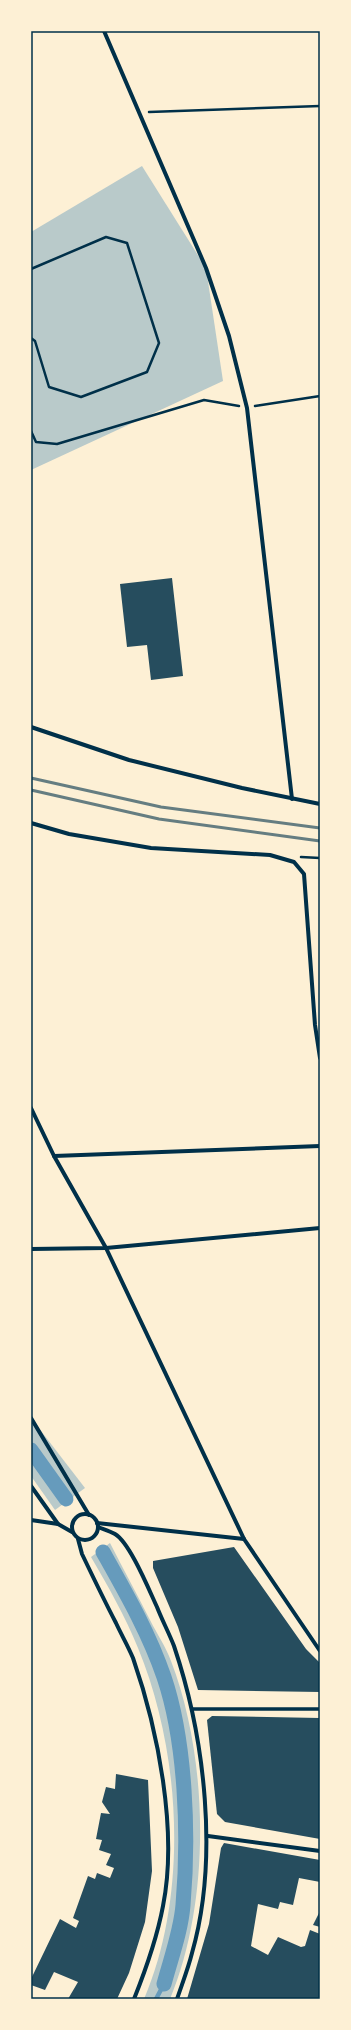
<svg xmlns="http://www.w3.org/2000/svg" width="351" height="2030" font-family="'PT Sans Narrow',sans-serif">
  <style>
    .green { fill: #b9caca }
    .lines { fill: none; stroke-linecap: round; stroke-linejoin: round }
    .stream { stroke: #669bbc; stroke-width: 4.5 }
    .canal { stroke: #669bbc; stroke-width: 15 }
    .building { fill: #264d5e }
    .path { stroke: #003049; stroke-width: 2.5 }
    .pedestrian { stroke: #003049; stroke-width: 3.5 }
    .minor { stroke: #003049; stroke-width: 4 }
    .rail { stroke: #657d81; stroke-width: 3 }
    .neatline { fill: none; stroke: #003049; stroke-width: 1.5 }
  </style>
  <rect width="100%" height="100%" fill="#fdf0d5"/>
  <!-- green -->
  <g class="green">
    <polygon points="142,166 206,268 223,381 31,470 31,232"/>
    <polygon points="31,1418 85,1488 55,1510 31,1476"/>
    <path d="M110,1543C123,1569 137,1594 150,1620C157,1634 166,1647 171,1661C209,1760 211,1901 170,1999H144C189,1894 181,1752 138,1648C125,1616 108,1586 91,1557Z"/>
  </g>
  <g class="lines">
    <!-- stream -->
    <polyline class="stream" points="156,1999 164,1984"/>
    <!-- canal -->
    <g class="canal">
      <polyline points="31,1450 66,1499"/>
      <path d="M103,1552C126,1593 149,1633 164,1677C186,1742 189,1836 183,1905C181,1931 171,1958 164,1984"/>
    </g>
  </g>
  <!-- building -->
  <g class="building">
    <polygon points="172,578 183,676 151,680 147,645 127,647 120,584"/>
    <polygon points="234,1547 306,1649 320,1663 320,1692 198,1690 178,1627 153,1568 153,1561"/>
    <polygon points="212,1716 320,1718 320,1839 225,1822 217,1814 207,1720"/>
    <polygon points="116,1774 148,1780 152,1871 145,1922 129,1973 117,1999 68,1999 78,1982 54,1972 45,1990 31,1985 31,1979 60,1919 76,1928 79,1921 73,1918 88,1876 95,1879 97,1873 110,1878 114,1868 106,1865 111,1854 99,1850 102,1840 96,1839 101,1813 110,1814 102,1802 106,1787 115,1789"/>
    <polygon points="224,1843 320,1860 320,1882 299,1878 293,1905 280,1902 278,1909 258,1904 251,1946 268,1955 278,1937 301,1947 305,1946 310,1930 320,1934 319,1999 187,1999 209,1924 221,1848"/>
    <polygon points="320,1911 320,1927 313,1925"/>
  </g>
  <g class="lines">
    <!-- path -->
    <g class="path">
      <polyline points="149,112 320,106"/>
      <polyline points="31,269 106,237 127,243 159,343 147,372 81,397 49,387 35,341 31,338"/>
      <polyline points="255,406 320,396"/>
      <polyline points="31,431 36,442 57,444 204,400 239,406"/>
      <polyline points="301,857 320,858"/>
    </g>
    <!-- pedestrian -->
    <polyline class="pedestrian" points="192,1709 320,1709"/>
    <!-- minor -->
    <g class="minor">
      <polyline points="104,31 206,268 229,336 247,408 292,799"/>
      <polyline points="31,727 129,760 242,788 320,804"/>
      <polyline points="31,823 69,834 151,848 270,855 294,862 304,874 315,1025 320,1058"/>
      <polyline points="31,1108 54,1156 106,1248 244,1539 320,1651"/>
      <polyline points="54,1156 320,1146"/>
      <polyline points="31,1249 106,1248 320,1228"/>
      <polyline points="31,1418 89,1515"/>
      <polyline points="31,1486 58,1524 72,1532"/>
      <circle cx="85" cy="1527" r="13"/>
      <polyline points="31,1520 58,1524"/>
      <polyline points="97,1523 244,1539"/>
      <path d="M98,1527C103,1529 110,1531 115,1534C130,1543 149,1590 157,1607C162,1620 169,1633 174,1646C205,1738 219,1859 192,1953C188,1969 182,1984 177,1999"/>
      <path d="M78,1539L82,1554C93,1577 104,1600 116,1623C121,1634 128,1646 133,1658C158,1730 178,1831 163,1906C157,1938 146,1969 134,1999"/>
      <polyline points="208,1836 320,1851"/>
    </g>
    <!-- rail -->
    <g class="rail">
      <polyline points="31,778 161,807 320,828"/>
      <polyline points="31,790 159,819 320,841"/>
    </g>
  </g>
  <!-- border -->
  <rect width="351" height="2030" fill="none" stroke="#fdf0d5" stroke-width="64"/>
  <rect x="32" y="32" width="287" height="1966" class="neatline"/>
</svg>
